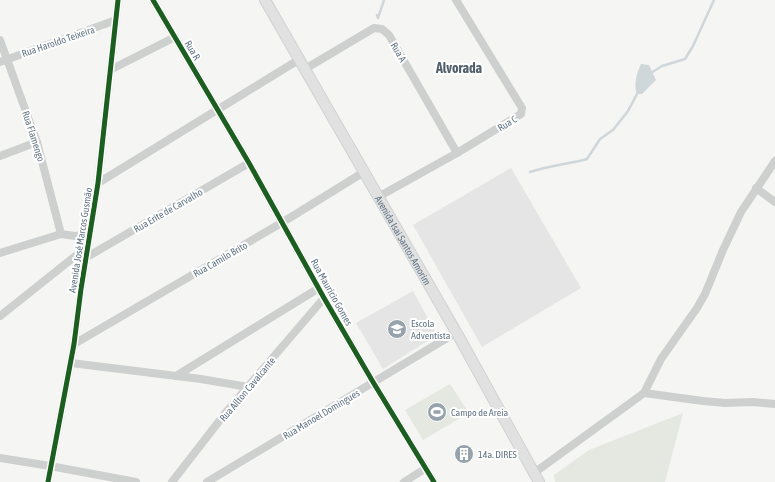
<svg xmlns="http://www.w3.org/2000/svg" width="775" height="482" font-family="'Asap Condensed',sans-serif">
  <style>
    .built { fill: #e4e5e4 }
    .green { fill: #e4e8e1 }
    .water { fill: #cfd7da }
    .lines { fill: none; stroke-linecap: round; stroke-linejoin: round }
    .stream { stroke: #cfd7da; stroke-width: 2.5 }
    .major-casing { stroke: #d0d2d2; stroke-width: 12 }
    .minor { stroke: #ced0d0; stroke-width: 8 }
    .major { stroke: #e1e1e2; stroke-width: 10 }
    .cycleway-casing { stroke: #fff; stroke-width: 8 }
    .cycleway { stroke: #1b5e20; stroke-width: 5 }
    .labels { text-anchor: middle; stroke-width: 4; stroke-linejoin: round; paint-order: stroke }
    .street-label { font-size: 10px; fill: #637685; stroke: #fff }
    .poi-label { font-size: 10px; fill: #637685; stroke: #fff; text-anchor: start }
    .district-label { font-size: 14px; font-weight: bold; fill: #515f6a; stroke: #fff }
  </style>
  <rect width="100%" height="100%" fill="#f5f5f3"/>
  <!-- built -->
  <g class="built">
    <polygon points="511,168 581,288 482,347 413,225"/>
    <polygon points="413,291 437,335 383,369 356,323"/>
  </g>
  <!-- green -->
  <g class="green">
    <polygon points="450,384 469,413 423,440 405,410"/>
    <polygon points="683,413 665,482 555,482 554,475 589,450"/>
  </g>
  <!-- water -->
  <path class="water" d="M641,64L649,65L656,80L642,94H637C633,84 637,73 641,64Z"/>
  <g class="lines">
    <!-- stream -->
    <g class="stream">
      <polyline points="377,15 378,18 384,0"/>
      <polyline points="651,73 662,66 685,59 693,46 714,0"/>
      <path d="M530,172C549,166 568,164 587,159L600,139L613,130L628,111L638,92"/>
    </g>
    <!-- major casing -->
    <g class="major-casing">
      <g id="major">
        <path id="s1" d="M265,0L459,337L539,482"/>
      </g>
    </g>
    <!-- minor -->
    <g class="minor">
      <polyline points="153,0 249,163 324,298 373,382 434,482"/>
      <polyline points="0,40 37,142 61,234"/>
      <polyline points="0,62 116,20"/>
      <polyline points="305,69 374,28 382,29 389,35 457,153"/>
      <polyline points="110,70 175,37"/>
      <polyline points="0,156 37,142"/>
      <polyline points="98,183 300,59"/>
      <polyline points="756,188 775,202"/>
      <polyline points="378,197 457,153 521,114 522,108 456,0"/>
      <polyline points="0,253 61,234 75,236 90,234"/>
      <polyline points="87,257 249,163"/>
      <polyline points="0,316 88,246"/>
      <polyline points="74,344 283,222 364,172"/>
      <polyline points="71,363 201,379 248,387"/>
      <polyline points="176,376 319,288"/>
      <polyline points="644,393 661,359 697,308 705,294 723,250 741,212 775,161"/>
      <polyline points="0,458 50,466 136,482"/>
      <polyline points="534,473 644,393 703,401 725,403 752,402 775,404"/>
      <polyline points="48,482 74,344 81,289 98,183 118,0"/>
      <polyline points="172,482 227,411 324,298"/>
      <polyline points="207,482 457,332"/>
      <polyline points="404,482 426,468"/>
    </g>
    <!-- major -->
    <use href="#major" class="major"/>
    <!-- cycleway casing -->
    <g class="cycleway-casing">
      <g id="cycleway">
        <polyline points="153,0 249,163 324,298 373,382 434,482"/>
        <polyline points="48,482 74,344 81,289 98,183 118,0"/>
      </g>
    </g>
    <!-- cycleway -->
    <use href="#cycleway" class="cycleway"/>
  </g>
  <!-- icons -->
  <defs>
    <g id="school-disc" transform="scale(1)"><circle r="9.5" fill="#96a2ac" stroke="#fff"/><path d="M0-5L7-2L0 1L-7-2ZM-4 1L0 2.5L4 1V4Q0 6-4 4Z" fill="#fff"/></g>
    <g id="stadium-disc" transform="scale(1)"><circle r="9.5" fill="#96a2ac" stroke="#fff"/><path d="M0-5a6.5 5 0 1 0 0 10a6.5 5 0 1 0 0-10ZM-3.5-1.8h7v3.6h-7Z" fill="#fff"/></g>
    <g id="building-disc" transform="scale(1)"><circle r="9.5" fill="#96a2ac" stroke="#fff"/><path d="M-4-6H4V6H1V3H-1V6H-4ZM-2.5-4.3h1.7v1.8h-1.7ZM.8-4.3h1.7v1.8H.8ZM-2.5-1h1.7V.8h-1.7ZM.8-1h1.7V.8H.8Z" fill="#fff"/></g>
  </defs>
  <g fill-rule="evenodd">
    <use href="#school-disc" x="397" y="329"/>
    <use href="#stadium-disc" x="437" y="412"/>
    <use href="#building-disc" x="464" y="454"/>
  </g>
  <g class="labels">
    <!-- street labels -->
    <g class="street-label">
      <text transform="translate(58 41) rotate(-19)" y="4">Rua Haroldo Teixeira</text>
      <text transform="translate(193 50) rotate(59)" y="4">Rua R</text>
      <text transform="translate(399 52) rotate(60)" y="4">Rua A</text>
      <text transform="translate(507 123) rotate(-32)" y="4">Rua C</text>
      <text transform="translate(34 136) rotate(72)" y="4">Rua Flamengo</text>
      <text transform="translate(168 210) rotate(-30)" y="4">Rua Erite de Carvalho</text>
      <text transform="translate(80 240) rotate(-81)" y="4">Avenida José Marcos Gusmão</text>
      <text dy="4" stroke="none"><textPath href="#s1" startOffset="277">Avenida Isai Santos Amorim</textPath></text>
      <text transform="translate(220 259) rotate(-30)" y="4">Rua Camilo Brito</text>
      <text transform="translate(332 292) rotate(61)" y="4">Rua Maurício Gomes</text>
      <text transform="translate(247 389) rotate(-50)" y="4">Rua Aílton Cavalcante</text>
      <text transform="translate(321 414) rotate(-31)" y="4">Rua Manoel Domingues</text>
    </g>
    <!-- poi labels -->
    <g class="poi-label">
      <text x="411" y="327">Escola<tspan x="411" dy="12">Adventista</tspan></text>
      <text x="451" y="416">Campo de Areia</text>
      <text x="478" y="458">14a. DIRES</text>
    </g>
    <!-- district labels -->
    <g class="district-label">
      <text x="459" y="73">Alvorada</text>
    </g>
  </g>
</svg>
